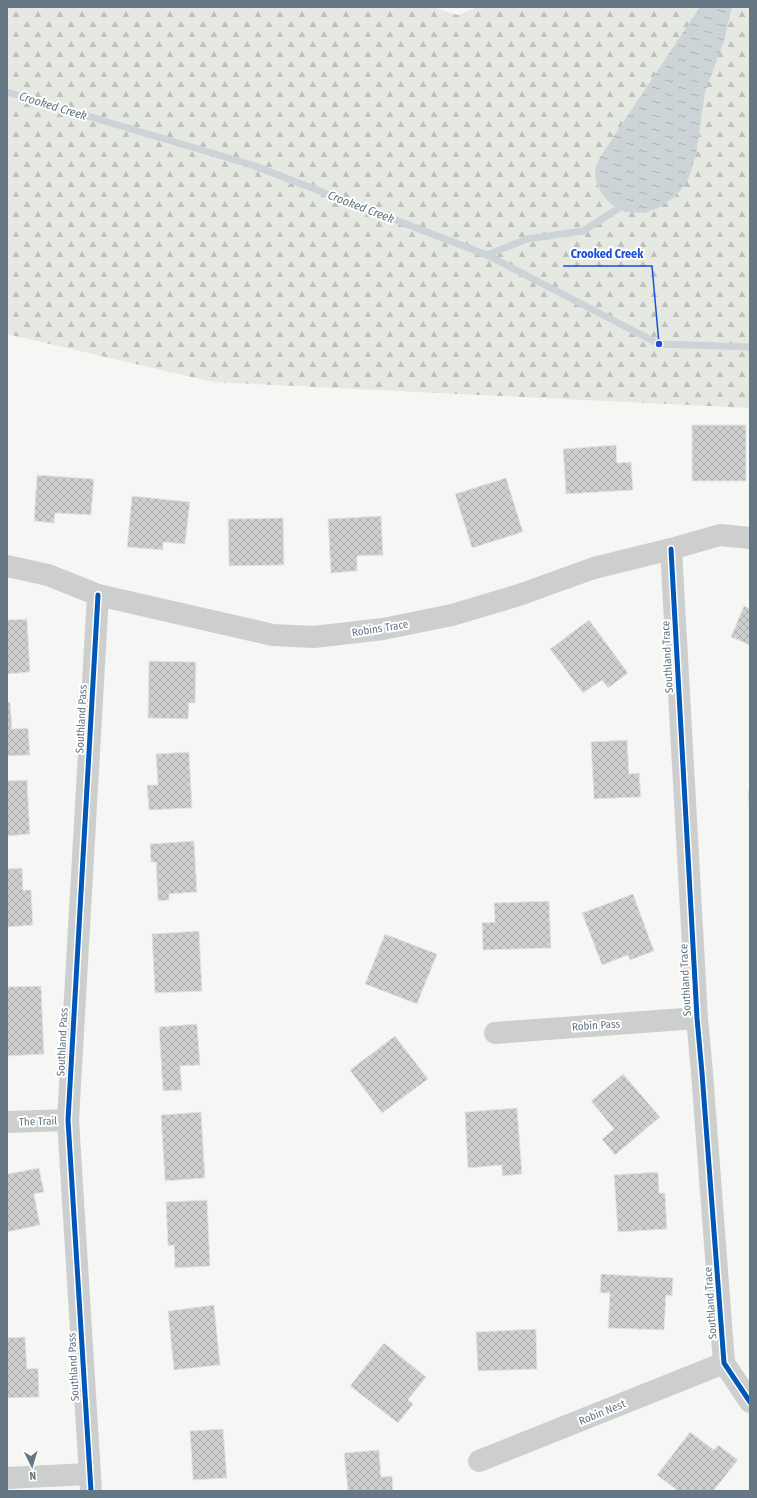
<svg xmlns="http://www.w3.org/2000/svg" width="757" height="1498" font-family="'Fira Sans Condensed',sans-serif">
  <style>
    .forest { fill: url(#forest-firs) }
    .water { fill: url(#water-ripples) }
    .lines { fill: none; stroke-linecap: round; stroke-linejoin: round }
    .stream { stroke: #cdd4d7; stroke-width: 7 }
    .building { fill: url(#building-cross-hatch); stroke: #e5e5e4 }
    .minor { stroke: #cdcfcf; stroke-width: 22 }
    .cycleway-casing { stroke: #fff; stroke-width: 8 }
    .cycleway { stroke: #0057b8; stroke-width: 5 }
    .labels { text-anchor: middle; stroke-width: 4; stroke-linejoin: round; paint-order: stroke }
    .street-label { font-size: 11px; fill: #657685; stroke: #fff }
    .water-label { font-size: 12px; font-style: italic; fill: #617881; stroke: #fff }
    .leader { fill: none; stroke: #1d4ed8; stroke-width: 1.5 }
    .callout-dot { fill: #1d4ed8; stroke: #fff; stroke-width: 1.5 }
    .callout-label { font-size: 12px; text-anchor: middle; font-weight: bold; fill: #1d4ed8; stroke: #fff; stroke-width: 4; stroke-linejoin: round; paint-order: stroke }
  </style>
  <defs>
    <pattern id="forest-firs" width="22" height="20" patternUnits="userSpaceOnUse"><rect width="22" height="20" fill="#e6e9e2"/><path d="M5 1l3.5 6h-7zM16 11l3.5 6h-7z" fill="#bec1bd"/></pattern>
    <pattern id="water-ripples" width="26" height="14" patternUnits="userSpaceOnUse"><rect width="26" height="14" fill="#cdd4d7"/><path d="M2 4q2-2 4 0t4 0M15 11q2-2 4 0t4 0" fill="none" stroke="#aab1b4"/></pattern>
    <pattern id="building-cross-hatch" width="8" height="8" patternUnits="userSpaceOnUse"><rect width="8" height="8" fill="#ced0d0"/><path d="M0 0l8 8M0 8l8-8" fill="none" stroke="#abadae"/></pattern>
  </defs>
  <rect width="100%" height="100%" fill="#f6f6f4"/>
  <!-- forest -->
  <polygon class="forest" points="7,7 432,7 458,15 478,7 750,7 750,408 213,382 7,334"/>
  <!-- water -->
  <polygon class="water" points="700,7 732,7 724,41 705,92 696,155 688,180 675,197 658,208 645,213 625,212 611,204 601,193 596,181 595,170 600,157"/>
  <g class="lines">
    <!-- stream -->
    <g class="stream">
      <polyline points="7,92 252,165 487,255 659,344 750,347"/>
      <polyline points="487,255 527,239 583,231 619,208"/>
    </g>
  </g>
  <!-- building -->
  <g class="building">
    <rect x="692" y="425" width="54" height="56"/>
    <polygon points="616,445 617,463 631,462 633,490 566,494 563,449"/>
    <polygon points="37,475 94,479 91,515 55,513 54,523 34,521"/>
    <polygon points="506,478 523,532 472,548 455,494"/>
    <polygon points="132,496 190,502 185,544 163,542 163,550 127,547"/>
    <polygon points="381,516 383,555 357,556 357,571 331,573 328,519"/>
    <polygon points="283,518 284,565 229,566 228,519"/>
    <polygon points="744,606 750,609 750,645 731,637"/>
    <polygon points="27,619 30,672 7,674 7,620"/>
    <polygon points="589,620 628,673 608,688 602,680 583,693 550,649"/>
    <polygon points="149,661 196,662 195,703 189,703 188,719 148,718"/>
    <polygon points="10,702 12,729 28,728 30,755 7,756 7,703"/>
    <polygon points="627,740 629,774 639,773 641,797 594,799 591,742"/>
    <polygon points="189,752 192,808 149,810 147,785 158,785 156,754"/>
    <polygon points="27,780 30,834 7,836 7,781"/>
    <polygon points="748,791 750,791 750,820"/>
    <polygon points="194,841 197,892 169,894 169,900 158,901 156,862 151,862 150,844"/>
    <polygon points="22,868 23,890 31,890 33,925 7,927 7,869"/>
    <polygon points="633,894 654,951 630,960 628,955 602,965 582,913"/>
    <polygon points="549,901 551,948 483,950 482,923 495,922 494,903"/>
    <polygon points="199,931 202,991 155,993 152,934"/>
    <polygon points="385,934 437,954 417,1004 365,984"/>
    <polygon points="41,986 44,1054 7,1056 7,987"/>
    <polygon points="197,1024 200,1065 180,1066 182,1090 163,1091 159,1027"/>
    <polygon points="395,1036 428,1079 382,1113 350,1070"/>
    <polygon points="623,1074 660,1117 615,1155 602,1139 614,1129 591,1101"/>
    <polygon points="517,1108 522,1174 502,1176 502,1165 468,1168 465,1112"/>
    <polygon points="201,1112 205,1178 165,1181 161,1115"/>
    <polygon points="39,1168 44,1192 34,1194 40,1225 7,1232 7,1174"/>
    <polygon points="658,1172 659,1193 665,1193 667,1229 618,1232 614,1175"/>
    <polygon points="207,1200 210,1266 175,1268 174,1245 168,1246 166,1202"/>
    <polygon points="601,1274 673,1278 672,1296 666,1295 664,1330 608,1328 610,1293 600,1293"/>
    <polygon points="214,1305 220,1365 174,1370 168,1311"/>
    <polygon points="536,1329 537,1369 478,1371 476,1332"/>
    <polygon points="25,1337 27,1369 38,1368 39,1397 7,1398 7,1338"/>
    <polygon points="384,1343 426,1377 408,1400 413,1404 398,1423 350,1386"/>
    <polygon points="223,1429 227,1478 193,1480 190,1431"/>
    <polygon points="690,1432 714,1450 718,1445 738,1460 713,1491 678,1491 657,1475"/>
    <polygon points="379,1450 381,1477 392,1476 393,1491 348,1491 344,1453"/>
  </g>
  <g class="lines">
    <!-- minor -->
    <g class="minor">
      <polyline points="671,549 697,1018 702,1073 724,1363 750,1402"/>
      <polyline points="7,566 48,575 98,595 273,635 314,637 383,629 452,615 519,595 594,568 671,549 720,535 750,538"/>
      <polyline points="495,1033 697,1018"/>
      <polyline points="7,1122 68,1120"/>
      <polyline points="479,1461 724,1363"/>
      <polyline points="7,1478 89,1474"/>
      <polyline points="91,1491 68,1120 98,595"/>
    </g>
    <!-- cycleway casing -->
    <g class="cycleway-casing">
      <g id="cycleway">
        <polyline points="671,549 697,1018 702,1073 724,1363 750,1402"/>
        <polyline points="91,1491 68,1120 98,595"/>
      </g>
    </g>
    <!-- cycleway -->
    <use href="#cycleway" class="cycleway"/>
  </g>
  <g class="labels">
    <!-- street labels -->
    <g class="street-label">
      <text transform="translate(380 628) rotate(-9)" y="4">Robins Trace</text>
      <text transform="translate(667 657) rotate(-93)" y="4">Southland Trace</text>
      <text transform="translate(81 719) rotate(-87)" y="4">Southland Pass</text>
      <text transform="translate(685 980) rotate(-93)" y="4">Southland Trace</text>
      <text transform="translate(596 1025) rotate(-4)" y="4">Robin Pass</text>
      <text transform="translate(62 1042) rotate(-87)" y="4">Southland Pass</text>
      <text transform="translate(38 1121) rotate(-2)" y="4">The Trail</text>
      <text transform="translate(710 1303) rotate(-94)" y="4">Southland Trace</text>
      <text transform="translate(73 1367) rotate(-93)" y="4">Southland Pass</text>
      <text transform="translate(602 1412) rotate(-22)" y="4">Robin Nest</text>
    </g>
    <!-- water labels -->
    <g class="water-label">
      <text transform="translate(53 106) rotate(17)" y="4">Crooked Creek</text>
      <text transform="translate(361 207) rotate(21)" y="4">Crooked Creek</text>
    </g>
  </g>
  <!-- callouts -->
  <path class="leader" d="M659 344L652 266H563"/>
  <circle class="callout-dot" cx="659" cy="344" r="4"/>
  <g class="callout-label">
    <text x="607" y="258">Crooked Creek</text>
  </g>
  <!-- border -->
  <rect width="757" height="1498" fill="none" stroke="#657685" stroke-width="16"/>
  <!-- north arrow -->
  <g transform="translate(32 1466) rotate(175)" stroke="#ffffff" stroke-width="3" paint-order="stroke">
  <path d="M0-3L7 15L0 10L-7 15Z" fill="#657685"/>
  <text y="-6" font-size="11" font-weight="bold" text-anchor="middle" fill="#657685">N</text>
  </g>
</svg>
